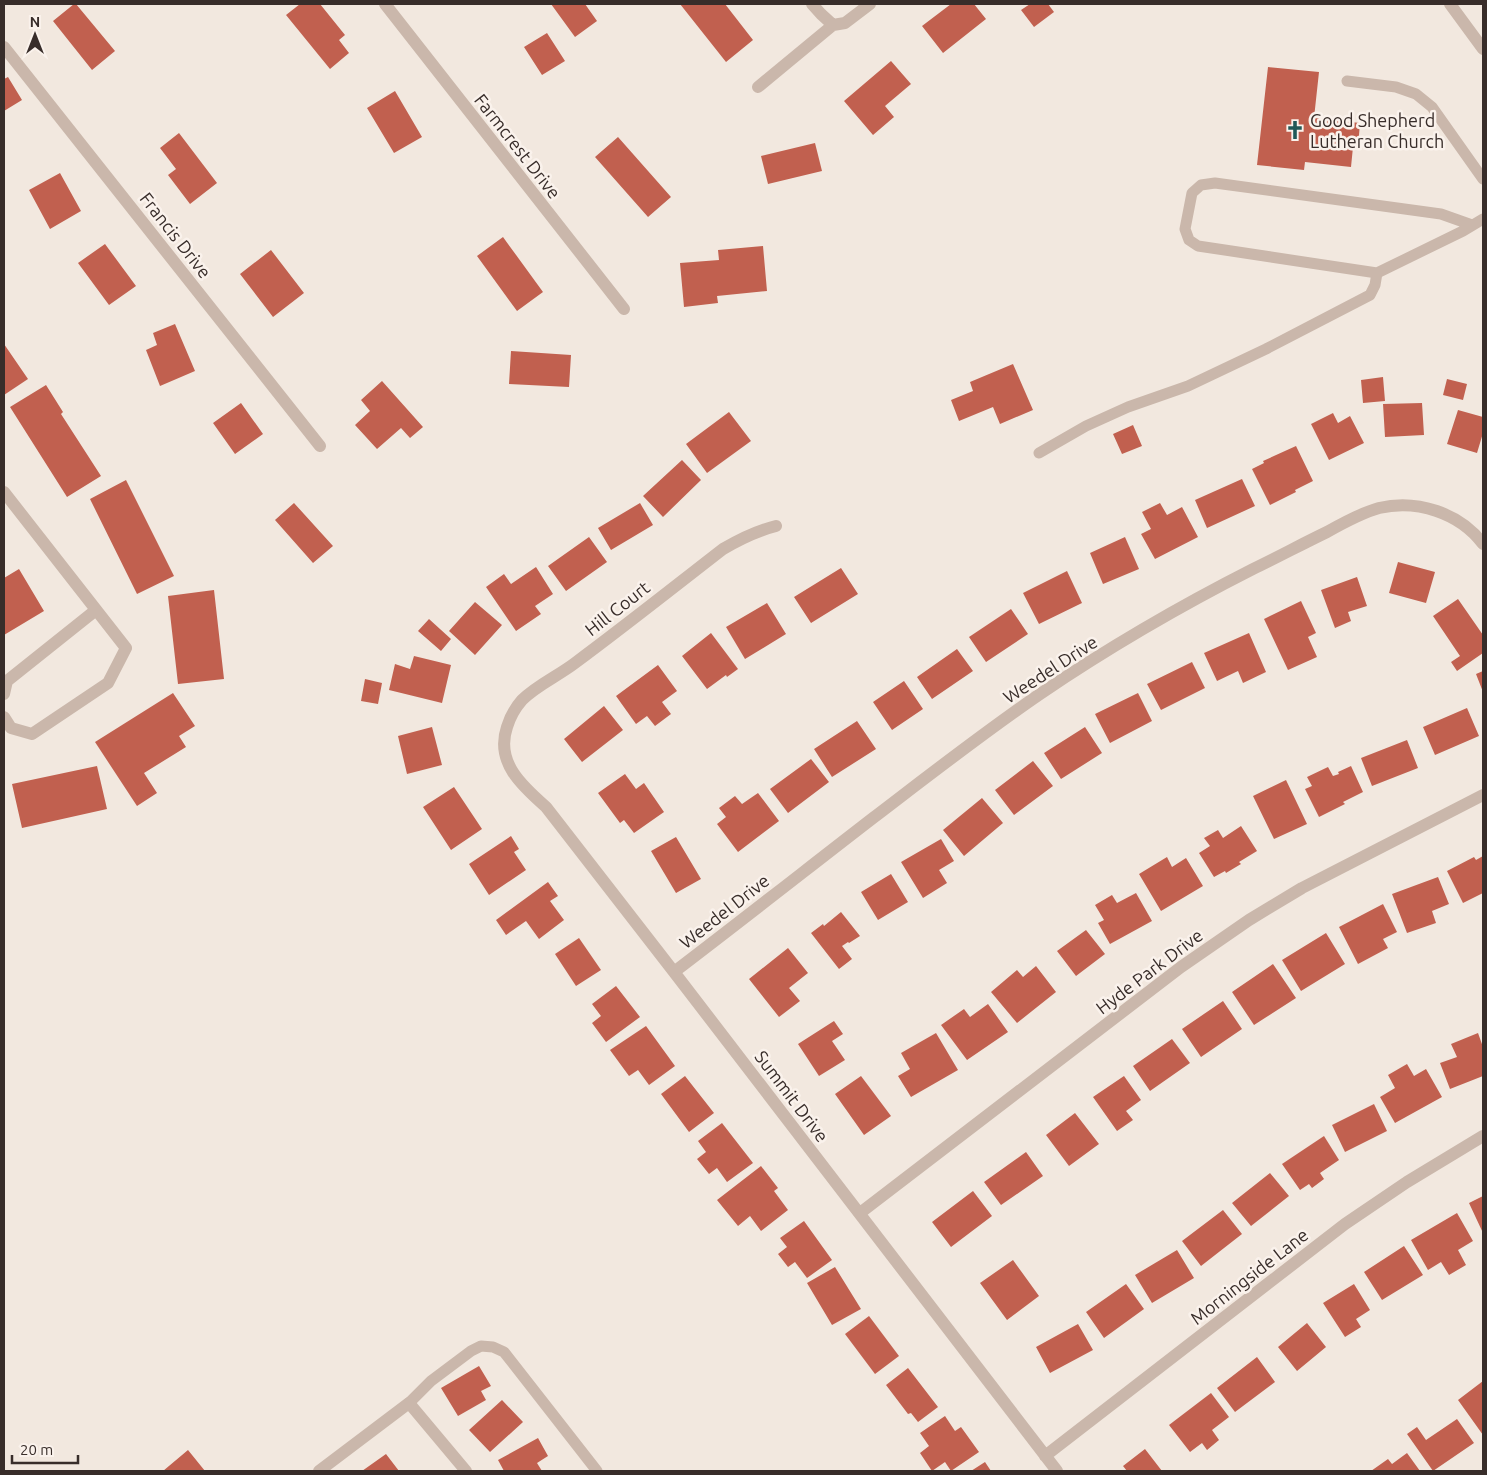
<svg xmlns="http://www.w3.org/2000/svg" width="1487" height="1475" viewBox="0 0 1487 1475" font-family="Ubuntu,sans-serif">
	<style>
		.building { fill: #c1604f }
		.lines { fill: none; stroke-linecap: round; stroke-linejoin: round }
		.service { stroke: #cab7ab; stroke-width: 11 }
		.minor { stroke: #cab7ab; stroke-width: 12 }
		.tertiary { stroke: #cab7ab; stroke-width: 12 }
		.labels { text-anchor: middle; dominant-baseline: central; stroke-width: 5; stroke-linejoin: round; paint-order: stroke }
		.poi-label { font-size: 18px; fill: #382d2a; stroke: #faf2ec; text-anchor: start }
		.street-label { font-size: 18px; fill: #382d2a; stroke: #faf2ec }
	</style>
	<rect width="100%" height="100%" fill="#f2e8df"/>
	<!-- building -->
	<path class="building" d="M74,4H76L115,51L92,70L53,21Z
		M300,4H320L345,35L339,40L349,53L330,69L286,15Z
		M551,4H585L597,21L575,37Z
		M680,4H725L753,40L726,62Z
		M951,4H974L986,19L943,53L922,26Z
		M1030,4H1039L1040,5L1042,4H1048L1054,12L1034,27L1021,10Z
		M547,33L565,61L542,75L524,47Z
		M891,61L911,84L885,106L894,117L873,135L844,101Z
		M1268,67L1319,72L1314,118L1360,123L1358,147H1353L1351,167L1305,162L1304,170L1257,165Z
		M8,77L22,100L4,111V79Z
		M395,91L422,137L394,153L367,108Z
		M179,133L217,183L190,204L168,175L176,169L160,148Z
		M618,137L671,197L648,217L595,157Z
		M815,143L822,171L768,184L761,156Z
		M60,173L81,211L50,229L29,190Z
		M503,237L543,292L517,311L477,256Z
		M105,244L136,286L109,305L78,263Z
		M763,246L767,291L717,296L718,303L684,307L680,263L719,260L718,250Z
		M271,250L304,293L273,317L240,274Z
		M175,324L195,371L160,386L146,350L157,345L153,333Z
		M4,344L28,379L4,395Z
		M511,351L571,355L569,387L509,384Z
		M1013,364L1033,410L1000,424L993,407L959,421L951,400L973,391L970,382Z
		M1383,377L1385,401L1363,403L1361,380Z
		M1447,379L1467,384L1463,400L1443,395Z
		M382,381L423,427L410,438L401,428L377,449L355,425L370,411L361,400Z
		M46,385L63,412L61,414L101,476L67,497L10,407Z
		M241,403L263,434L235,454L213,423Z
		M1422,403L1424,435L1385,437L1383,404Z
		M1458,410L1483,417V433L1477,453L1447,444Z
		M729,412L751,441L707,473L686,444Z
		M1333,413L1338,423L1350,416L1364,443L1329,460L1311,424Z
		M1133,425L1142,446L1122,454L1113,434Z
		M1296,446L1313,481L1295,490L1296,492L1270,505L1252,469L1264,463L1263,461Z
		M682,460L701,480L663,517L643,496Z
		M1242,479L1255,506L1207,528L1195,500Z
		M126,480L174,576L137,594L90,499Z
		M294,503L333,546L313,563L275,520Z
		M640,503L653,525L611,550L598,528Z
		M1160,503L1167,515L1182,507L1198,537L1155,559L1141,534L1151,529L1142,512Z
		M589,537L607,562L566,591L548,566Z
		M1125,537L1139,569L1103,584L1090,553Z
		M1398,562L1435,572L1426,603L1389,593Z
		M536,567L553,594L535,606L541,614L516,631L486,587L504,574L511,584Z
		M841,568L858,594L811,623L794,597Z
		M19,569L44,611L4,635V578Z
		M1067,571L1082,603L1039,624L1023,593Z
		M1357,577L1367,606L1348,612L1351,621L1335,628L1321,590Z
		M214,590L224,679L178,684L168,596Z
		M1458,599L1483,635V653L1457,671L1451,662L1460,656L1433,616Z
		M1301,601L1316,633L1308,637L1317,657L1288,670L1264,619Z
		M475,602L502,625L475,655L449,631Z
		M767,603L786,634L745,659L726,627Z
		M1011,609L1028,634L986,662L969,637Z
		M429,619L451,639L441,651L418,631Z
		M711,633L738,669L727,677L726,675L707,689L682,656Z
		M1249,633L1266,672L1243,683L1238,671L1217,681L1204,653Z
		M957,649L973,671L932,699L917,677Z
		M414,656L451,665L442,703L389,690L395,664L410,669Z
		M1192,662L1205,688L1161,710L1147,684Z
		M658,665L677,691L662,702L671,714L655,726L647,716L636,724L616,696Z
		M1483,671V692L1476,674Z
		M365,679L382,683L378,704L361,701Z
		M904,681L923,709L892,730L873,702Z
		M173,693L195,726L179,736L186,747L144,773L157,793L137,806L95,742Z
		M1138,693L1152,721L1110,743L1095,714Z
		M604,706L623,730L582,762L564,739Z
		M1467,708L1479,736L1435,755L1423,727Z
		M857,721L876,749L832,777L814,749Z
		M432,727L442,765L407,774L398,736Z
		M1085,727L1102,753L1061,779L1044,753Z
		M1407,740L1418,768L1372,786L1361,758Z
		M811,759L829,782L788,813L770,789Z
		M1033,761L1053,786L1014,815L995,790Z
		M97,766L107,809L22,828L12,784Z
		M1351,766L1363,792L1343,802L1345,804L1319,817L1305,789L1312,786L1307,777L1328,767L1333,776L1339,774L1338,772Z
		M625,774L636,789L644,783L664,812L634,833L624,820L620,823L598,793Z
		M1286,780L1307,824L1274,839L1253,796Z
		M454,787L482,829L451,850L423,807Z
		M758,793L779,821L738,852L717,824L726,817L719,808L735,796L742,804Z
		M982,798L1003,823L964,856L943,830Z
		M1241,826L1257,851L1239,862L1241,864L1226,873L1225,871L1214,877L1199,853L1210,846L1204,838L1218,830L1223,838Z
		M511,836L519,849L514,852L526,870L489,895L469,864Z
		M676,837L701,879L676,893L651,851Z
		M941,839L954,861L939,870L947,883L923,898L901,862Z
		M1483,856V893L1463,903L1447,871L1474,857L1476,860Z
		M1167,857L1172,867L1186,858L1203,886L1161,911L1139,874Z
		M891,874L908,902L878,920L861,892Z
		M1438,877L1449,904L1432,911L1436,923L1407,933L1392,894Z
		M548,882L558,896L550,901L564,920L539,939L526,921L506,935L496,920Z
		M1136,893L1152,921L1110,944L1098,923L1104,920L1095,905L1112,895L1117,903Z
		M1383,904L1397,932L1383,939L1388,948L1358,964L1339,927Z
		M841,912L860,936L849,943L848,942L842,946L852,959L839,969L811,933L823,924L824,926Z
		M1086,930L1105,954L1076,976L1057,951Z
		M1326,933L1345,964L1301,991L1282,960Z
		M579,938L601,970L576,986L555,954Z
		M788,948L808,973L789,988L800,1001L779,1017L749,979Z
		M1273,964L1296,998L1254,1025L1232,992Z
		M1036,966L1056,992L1017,1023L991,992L1017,970L1023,977Z
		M616,986L640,1017L606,1042L592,1023L601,1016L592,1004Z
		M1223,1001L1242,1029L1201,1057L1182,1029Z
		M988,1004L1008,1032L967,1060L941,1025L964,1009L970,1017Z
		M834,1021L843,1034L832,1041L845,1060L819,1076L798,1044Z
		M646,1026L675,1066L649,1085L638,1070L629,1076L610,1050Z
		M936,1033L958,1070L911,1097L898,1076L910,1069L901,1053Z
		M1478,1033L1483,1047V1076L1450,1089L1440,1063L1457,1057L1451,1044Z
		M1172,1039L1190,1063L1150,1091L1133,1066Z
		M1407,1064L1414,1076L1426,1069L1442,1097L1395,1123L1380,1097L1395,1088L1388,1075Z
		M685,1076L714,1113L689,1132L661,1094Z
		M861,1076L891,1116L864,1135L835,1094Z
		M1124,1076L1141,1100L1126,1111L1133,1120L1117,1131L1093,1097Z
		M1374,1104L1387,1131L1345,1152L1332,1125Z
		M1075,1113L1099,1144L1069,1166L1046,1135Z
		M722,1123L753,1163L727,1182L717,1168L709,1174L697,1159L706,1152L698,1141Z
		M1324,1136L1339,1160L1320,1173L1324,1179L1312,1188L1309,1184L1300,1190L1282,1164Z
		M1026,1152L1043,1176L1001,1205L984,1182Z
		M761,1166L778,1188L774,1191L788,1210L761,1231L750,1216L738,1226L717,1200Z
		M1270,1173L1289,1196L1251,1226L1232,1203Z
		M973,1191L992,1216L951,1247L932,1222Z
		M1483,1196V1233L1469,1203Z
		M1223,1210L1242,1234L1201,1266L1182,1241Z
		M1457,1213L1473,1241L1458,1250L1466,1265L1449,1275L1441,1262L1428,1270L1411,1240Z
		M804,1221L832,1260L807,1278L795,1262L788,1267L778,1254L787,1247L780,1238Z
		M1404,1246L1423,1275L1382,1300L1364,1272Z
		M1177,1250L1194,1278L1152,1303L1135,1275Z
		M1013,1260L1039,1296L1007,1320L980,1283Z
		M835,1267L861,1309L832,1325L807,1283Z
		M1126,1284L1144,1309L1104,1338L1086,1312Z
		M1354,1284L1370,1310L1356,1319L1361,1327L1345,1337L1323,1303Z
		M869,1316L899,1356L875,1374L845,1334Z
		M1307,1323L1326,1347L1297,1371L1278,1347Z
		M1078,1324L1093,1350L1050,1373L1036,1347Z
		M1257,1357L1275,1382L1235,1412L1217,1388Z
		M479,1366L491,1386L481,1391L486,1400L458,1416L441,1388Z
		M908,1368L938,1407L918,1422L911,1413L908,1414L886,1385Z
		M1483,1381V1435L1458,1400Z
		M1211,1393L1229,1417L1212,1430L1219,1440L1207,1450L1202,1443L1190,1452L1169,1425Z
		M502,1400L523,1422L490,1452L469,1430Z
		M945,1416L955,1431L961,1427L979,1452L951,1471L945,1462L932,1471L920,1453L929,1446L920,1433Z
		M1457,1419L1474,1443L1433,1471L1407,1434L1417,1427L1426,1440Z
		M538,1438L548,1456L537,1463L542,1471H504L498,1460Z
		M1145,1449L1162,1471H1127L1123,1466Z
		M188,1450L205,1471H163Z
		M1407,1453L1420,1471H1371L1388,1459L1392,1464Z
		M386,1454L399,1471H362Z
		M985,1462L991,1471H971Z"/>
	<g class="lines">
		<!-- service -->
		<path class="service" d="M1347,81L1396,87L1416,94L1432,107L1483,179
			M1377,273L1198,246L1189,240L1185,229L1192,193L1201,185L1215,183L1441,214L1472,225
			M1039,453L1086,426L1128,407L1188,386L1266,349L1370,295L1375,285L1377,273L1463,231L1483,219
			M409,1403L431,1381L471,1351L481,1346L493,1347L504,1352L597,1471"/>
		<!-- minor -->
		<path class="minor" d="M385,4L624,309
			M812,4L821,14L833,25L845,23L870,4
			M4,47L320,446
			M758,87L833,25
			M4,492L126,648L108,683L32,734L11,728L4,717
			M776,526C756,531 740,539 723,549C674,587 625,626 575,663C558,676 537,685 522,700C515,708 510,717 507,727C495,762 522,786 546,807L674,972L1057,1471
			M4,694L7,681L96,610
			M674,972C741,921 807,869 873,818C928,776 983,733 1040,694C1108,648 1180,606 1253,569C1278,557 1302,544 1327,532C1343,523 1361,513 1379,508C1417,499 1460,513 1483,544
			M860,1213L1181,967L1249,920L1302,888L1483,795
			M1045,1456L1345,1224L1407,1182L1483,1136
			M319,1471L409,1403L466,1471"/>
		<!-- tertiary -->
		<path class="tertiary" d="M1450,4L1483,49"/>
	</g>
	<!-- icons -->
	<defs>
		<g id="church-bare" transform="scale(1.5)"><path d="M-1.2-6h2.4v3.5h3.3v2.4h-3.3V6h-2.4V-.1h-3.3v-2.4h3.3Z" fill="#215857" stroke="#faf2ec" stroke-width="2.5" paint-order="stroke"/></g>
	</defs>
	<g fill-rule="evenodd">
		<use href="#church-bare" x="1295" y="130"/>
	</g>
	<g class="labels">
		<!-- poi labels -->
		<g class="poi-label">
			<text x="1310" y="120">Good Shepherd<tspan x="1310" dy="21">Lutheran Church</tspan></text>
		</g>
		<!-- street labels -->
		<g class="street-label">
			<text transform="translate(518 146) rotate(52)">Farmcrest Drive</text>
			<text transform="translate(176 235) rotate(52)">Francis Drive</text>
			<text transform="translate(617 608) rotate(-38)">Hill Court</text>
			<text transform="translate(1050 669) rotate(-33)">Weedel Drive</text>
			<text transform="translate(724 911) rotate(-38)">Weedel Drive</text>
			<text transform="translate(1149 971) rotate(-37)">Hyde Park Drive</text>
			<text transform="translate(792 1096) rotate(53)">Summit Drive</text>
			<text transform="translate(1249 1276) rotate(-38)">Morningside Lane</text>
		</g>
	</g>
	<!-- border -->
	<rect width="1487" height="1475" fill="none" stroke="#382d2a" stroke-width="10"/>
	<!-- north arrow -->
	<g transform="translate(35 35)" stroke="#faf2ec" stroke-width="4" paint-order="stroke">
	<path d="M0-4L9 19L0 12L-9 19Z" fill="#382d2a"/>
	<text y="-8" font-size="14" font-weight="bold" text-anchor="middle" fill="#382d2a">N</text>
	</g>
	<!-- scale -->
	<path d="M12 1455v8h66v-8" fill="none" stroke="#382d2a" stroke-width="2.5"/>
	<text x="20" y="1455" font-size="15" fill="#382d2a" stroke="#faf2ec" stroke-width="4" paint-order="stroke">20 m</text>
</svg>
